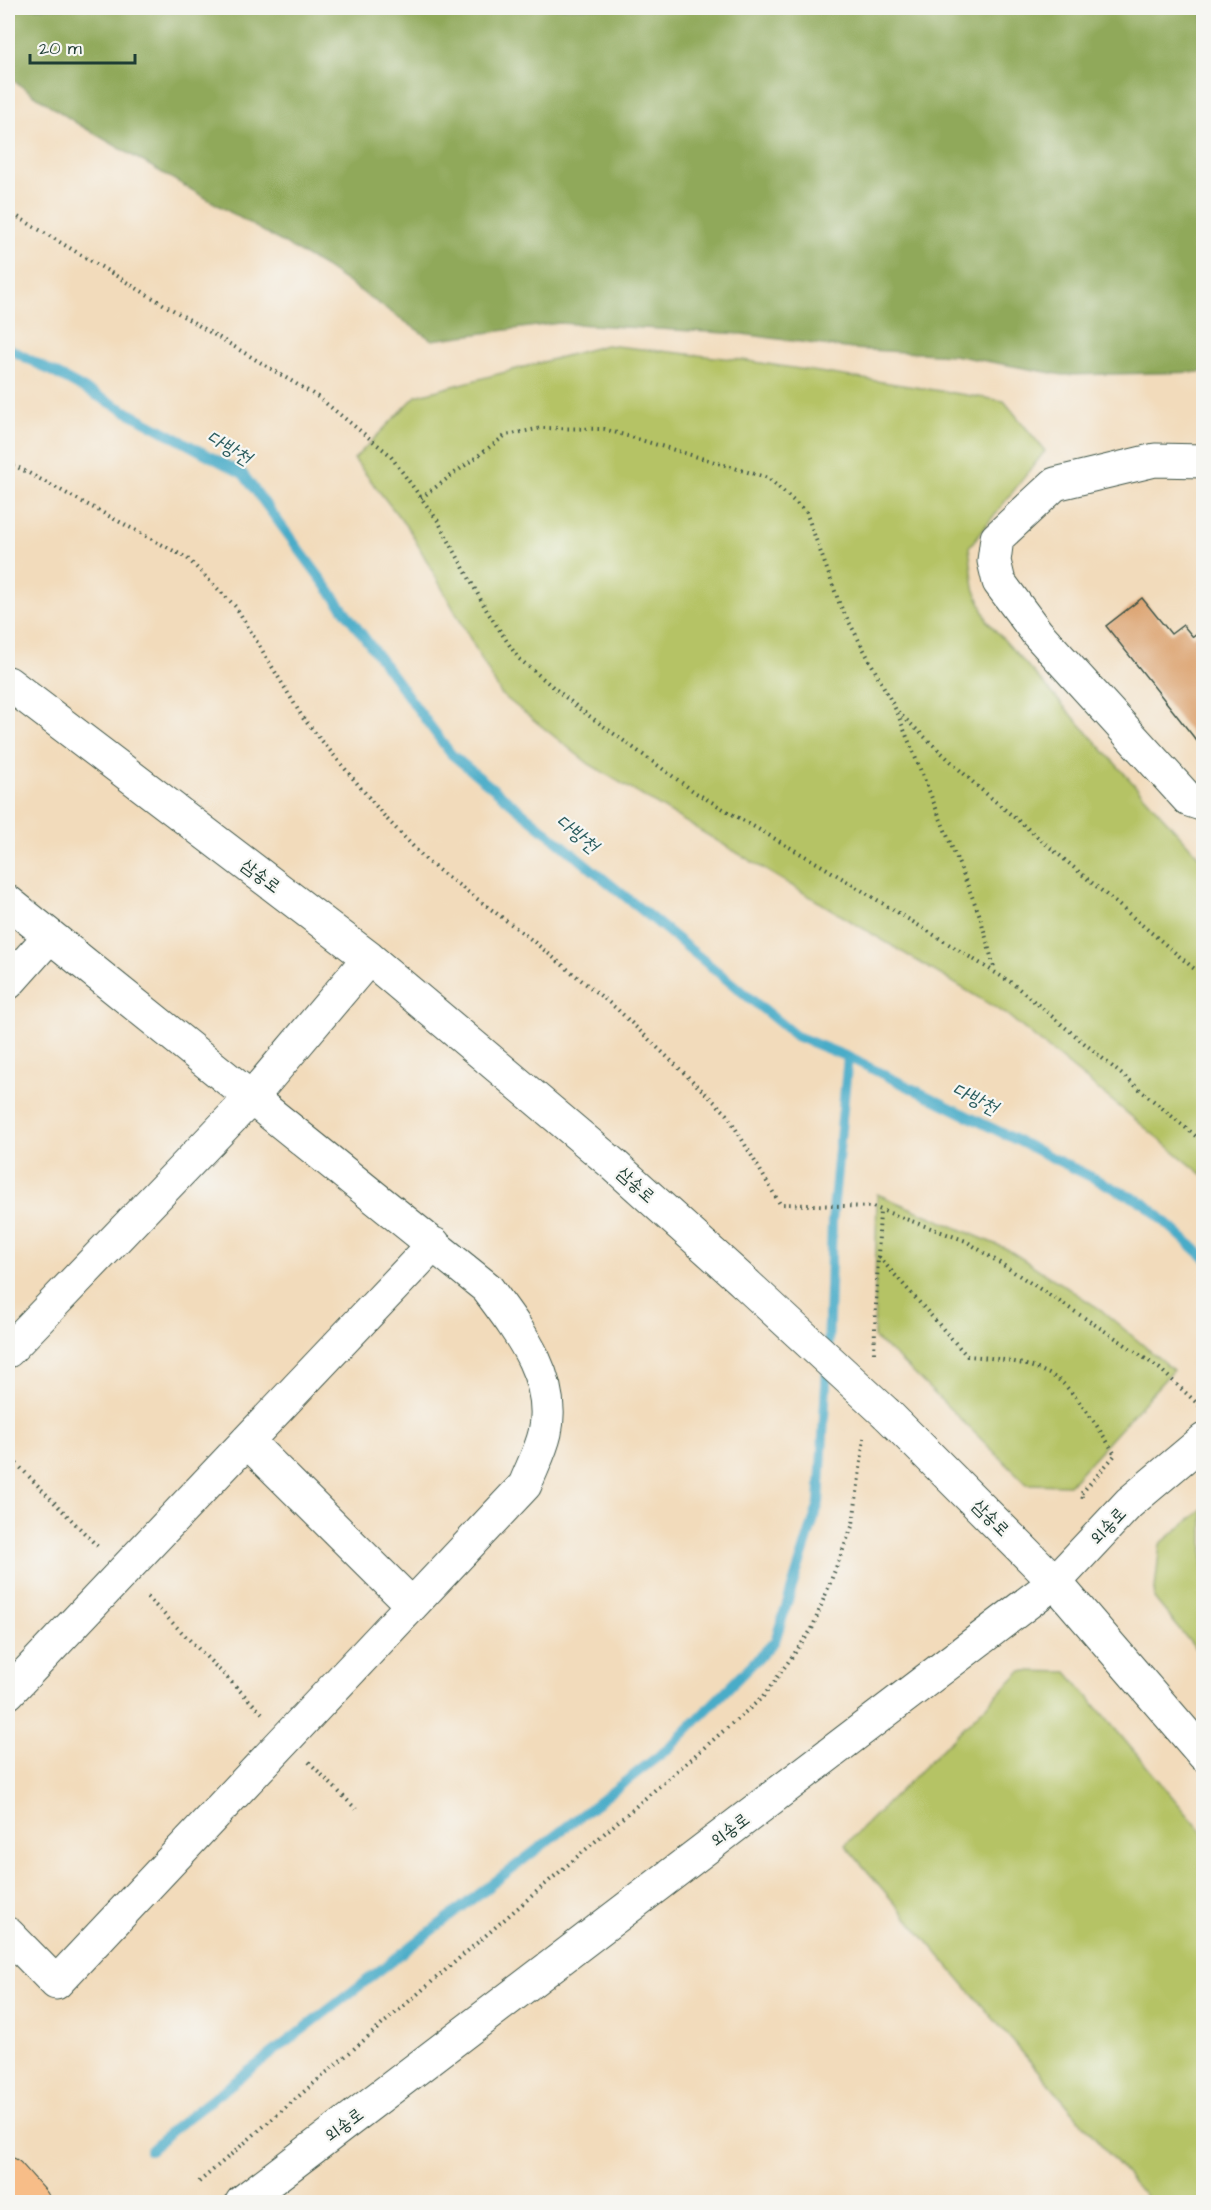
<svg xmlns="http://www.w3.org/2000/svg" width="1211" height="2210" viewBox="0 0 1211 2210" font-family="'Architects Daughter','Poor Story',sans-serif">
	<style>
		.green { fill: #b5c365; stroke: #6a804c; stroke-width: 1.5 }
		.forest { fill: #90a95a; stroke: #587347; stroke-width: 1.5 }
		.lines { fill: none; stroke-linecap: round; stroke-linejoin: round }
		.stream { stroke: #49acc8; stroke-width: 10 }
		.building { fill: #dca26e }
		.minor-casing { stroke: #3f5548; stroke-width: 35 }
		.major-casing { stroke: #3f5548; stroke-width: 35 }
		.path { stroke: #3f5548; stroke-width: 4; stroke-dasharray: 1.5 4.5; stroke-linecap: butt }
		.minor { stroke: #fff; stroke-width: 33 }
		.major { stroke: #f7bd88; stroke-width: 33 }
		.minor-bridge-casing { stroke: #3f5548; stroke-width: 35; stroke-linecap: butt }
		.minor-bridge { stroke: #fff; stroke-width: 33 }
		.labels { text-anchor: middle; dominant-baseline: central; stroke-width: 4.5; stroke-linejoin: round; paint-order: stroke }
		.street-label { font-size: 18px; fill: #1f3d34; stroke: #f6f6f2 }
		.water-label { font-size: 20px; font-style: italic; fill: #2c5e60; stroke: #f6f6f2 }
	</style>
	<rect width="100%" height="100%" fill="#f6f6f2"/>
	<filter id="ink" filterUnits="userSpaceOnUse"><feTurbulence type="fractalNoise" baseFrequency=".0167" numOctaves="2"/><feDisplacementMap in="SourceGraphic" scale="12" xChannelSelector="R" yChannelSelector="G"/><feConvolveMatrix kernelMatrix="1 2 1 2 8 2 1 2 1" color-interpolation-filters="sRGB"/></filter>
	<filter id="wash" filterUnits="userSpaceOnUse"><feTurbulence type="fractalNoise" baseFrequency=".008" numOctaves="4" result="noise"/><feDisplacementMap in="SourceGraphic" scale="24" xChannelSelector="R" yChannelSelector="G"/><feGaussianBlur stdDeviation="1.35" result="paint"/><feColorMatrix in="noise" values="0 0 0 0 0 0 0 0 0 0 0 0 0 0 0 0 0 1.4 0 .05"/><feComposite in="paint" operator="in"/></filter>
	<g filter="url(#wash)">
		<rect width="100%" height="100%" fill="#f2dbbb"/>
		<!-- green -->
		<path class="green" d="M606,345L742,360L1004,401L1045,451L969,547L974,588L988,622L1203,861V1175L1006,1014L589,764L501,694L410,531L354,459L416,396Z
			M877,1194L1007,1249L1100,1309L1173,1370L1069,1485L1027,1484L896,1356L874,1338Z
			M1203,1509V1658L1154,1598L1160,1544Z
			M1021,1671L1067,1672L1203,1833V2202H1150L845,1845Z"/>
		<!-- forest -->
		<path class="forest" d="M8,8H1203V372L1063,375L953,355L853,349L742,334L559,323L432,340L325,267L78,124L8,77Z"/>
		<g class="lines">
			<!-- stream -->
			<path class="stream" d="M8,348L243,474L451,754L796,1036L848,1057L1144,1203L1204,1257
				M828,1351L832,1222L848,1057
				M150,2151L172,2130L669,1748L775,1641L819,1503L827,1367"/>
		</g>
		<g id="blocks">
			<!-- building -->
			<path class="building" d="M1142,598L1171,634L1183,625L1193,637L1204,629V750L1106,626Z"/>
		</g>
	</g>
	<g filter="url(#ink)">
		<use href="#blocks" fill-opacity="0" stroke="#3f5548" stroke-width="1.5"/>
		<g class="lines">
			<!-- minor casing -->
			<g class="minor-casing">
				<path id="minor" d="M1204,461L1155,460L1055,484L997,538L994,561L999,582L1037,633L1189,800L1204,805
					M8,683L369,958L613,1164L745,1283
					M8,902L487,1288C518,1330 557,1378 545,1433C541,1451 531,1469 525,1485L56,1983L8,1934
					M8,983L50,936
					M8,1351L251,1098L369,958
					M887,1414L1055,1582L1204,1755
					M247,1441L412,1605
					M8,1693L434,1244
					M242,2202L1055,1582L1129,1503L1204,1440"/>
			</g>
			<!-- major casing -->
			<g class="major-casing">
				<path id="major" d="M8,2174L33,2202"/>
			</g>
			<!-- path -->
			<path class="path" d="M8,211L318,397L389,454L438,521L487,611L518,658L581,710L696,793L827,869L1012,983L1204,1143
				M8,462L187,558L236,607L303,718L385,817L429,863L523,933L617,1009L727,1114L780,1204L873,1207L966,1241L1117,1339L1160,1369L1200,1406
				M421,498L506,435L542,428L604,429L768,478L806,512L840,605L896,710L980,916L995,971
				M898,712L977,786L1204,977
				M879,1257L967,1356C998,1358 1030,1362 1056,1378C1072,1387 1106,1438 1115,1455L1080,1495L1085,1500
				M874,1353L880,1210
				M8,1455L100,1549
				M147,1597L262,1713
				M309,1762L356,1809
				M199,2182L763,1697L812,1629L853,1524L864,1438"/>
			<!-- minor -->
			<use href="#minor" class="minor"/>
			<!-- major -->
			<use href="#major" class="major"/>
			<!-- minor-bridge casing -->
			<g class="minor-bridge-casing">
				<path id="minor-bridge" d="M745,1283L887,1414"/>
			</g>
			<!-- minor-bridge -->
			<use href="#minor-bridge" class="minor-bridge"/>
		</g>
	</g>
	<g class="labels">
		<!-- street labels -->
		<g class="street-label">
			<text transform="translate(261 876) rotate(37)">삼송로</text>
			<text transform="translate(636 1185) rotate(42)">삼송로</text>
			<text transform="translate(991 1518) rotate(45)">삼송로</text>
			<text transform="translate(1108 1526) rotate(-47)">외송로</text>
			<text transform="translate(730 1830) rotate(-37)">외송로</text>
			<text transform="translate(344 2125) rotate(-37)">외송로</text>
		</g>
		<!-- water labels -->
		<g class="water-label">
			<text transform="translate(229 448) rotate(31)">다방천</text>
			<text transform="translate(577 834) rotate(39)">다방천</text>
			<text transform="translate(975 1099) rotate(26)">다방천</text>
		</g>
	</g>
	<!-- margin -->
	<rect width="1211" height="2210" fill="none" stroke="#f6f6f2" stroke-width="30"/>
	<!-- scale -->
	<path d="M30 54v9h105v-9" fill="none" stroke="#1f3d34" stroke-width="3"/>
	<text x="39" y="54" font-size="18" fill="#1f3d34" stroke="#f6f6f2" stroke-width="4.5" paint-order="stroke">20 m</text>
</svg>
